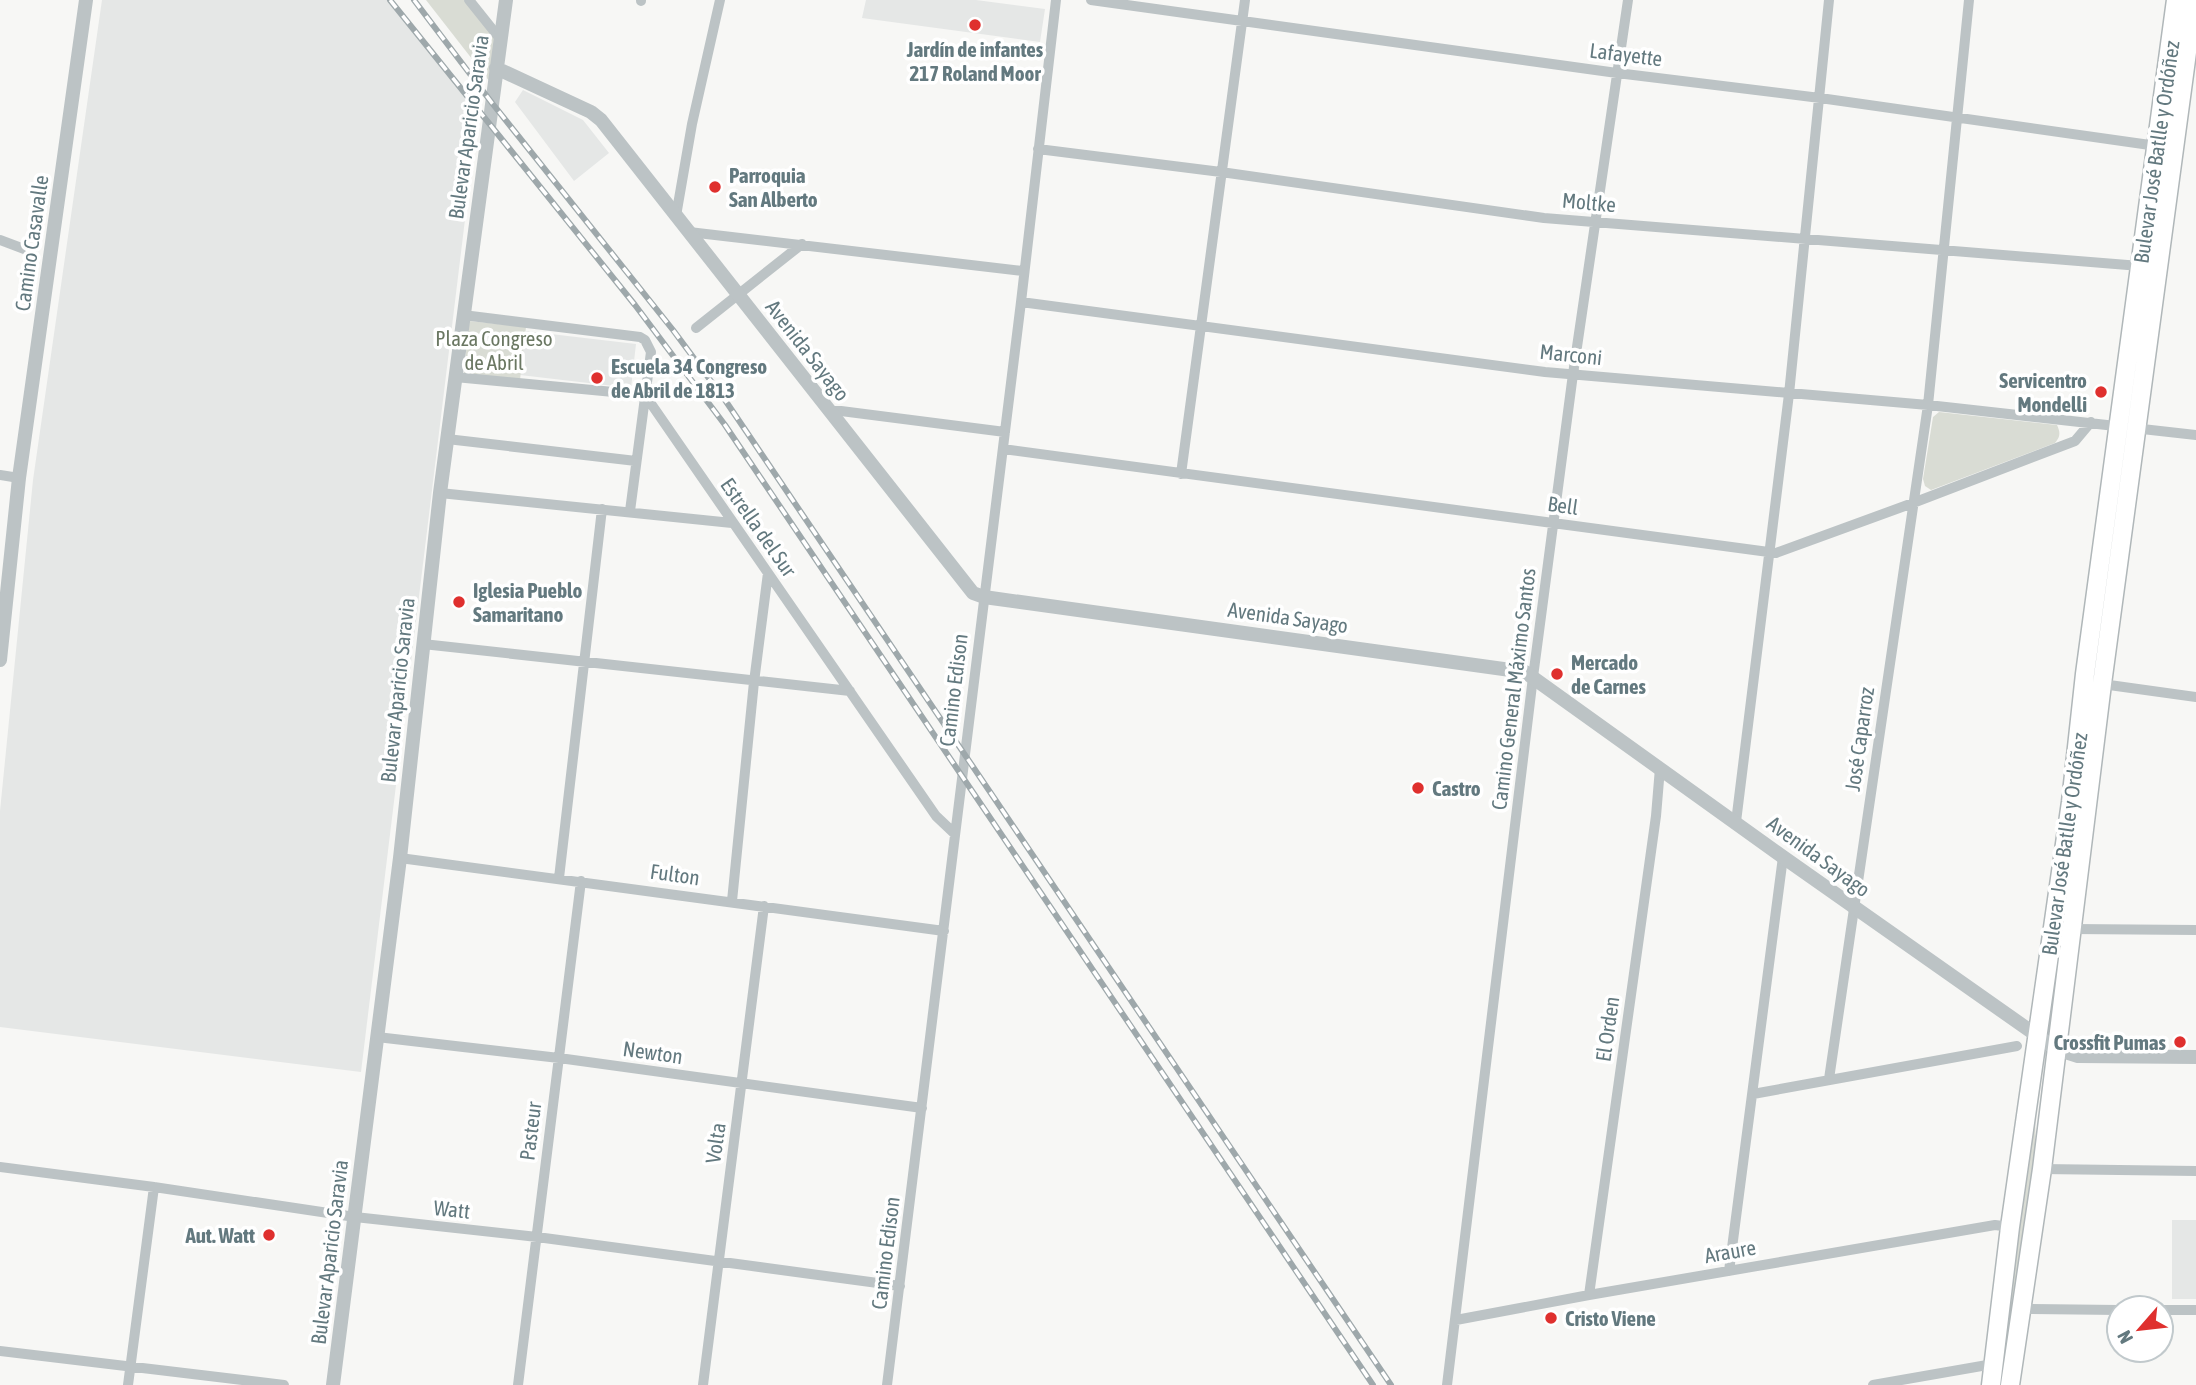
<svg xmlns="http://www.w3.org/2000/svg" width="2196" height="1385" viewBox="0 0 2196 1385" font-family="'Asap Condensed',sans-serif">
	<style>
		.built { fill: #e5e7e6 }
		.green { fill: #d9dcd4 }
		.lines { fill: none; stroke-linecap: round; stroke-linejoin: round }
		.primary-casing { stroke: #b0b7b9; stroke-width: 21 }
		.minor { stroke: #bcc3c5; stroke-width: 10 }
		.tertiary { stroke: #bcc3c5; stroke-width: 14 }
		.primary { stroke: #fff; stroke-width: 18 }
		.rail-casing { stroke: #9ea8ab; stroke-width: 6 }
		.rail { stroke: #fff; stroke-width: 3.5; stroke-dasharray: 10; stroke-linecap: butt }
		.poi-dot { fill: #df302e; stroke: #fff; stroke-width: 2.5 }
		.labels { text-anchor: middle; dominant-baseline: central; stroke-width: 7; stroke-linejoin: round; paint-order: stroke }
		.poi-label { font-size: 21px; font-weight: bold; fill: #63797f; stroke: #fff; text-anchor: start }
		.street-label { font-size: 21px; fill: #63797f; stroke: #fff }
		.park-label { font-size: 21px; fill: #6a7762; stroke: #fff }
	</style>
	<rect width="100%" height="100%" fill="#f7f7f5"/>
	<!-- built -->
	<path class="built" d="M102,0H389L478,113L361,1072L0,1027V811L33,480Z
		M866,0H976L1045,9L1040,42L862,18Z
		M523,90L583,120L609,153L574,181L515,102Z
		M525,331L636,344L631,388L520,375Z
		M2172,1220H2196V1299H2172Z"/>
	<!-- green -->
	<path class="green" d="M426,0H464L495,38L490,82Z
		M469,321L526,327L520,380L464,373Z
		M1939,412L2057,425C2060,432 2061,436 2055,443L1931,490L1925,486L1923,479L1933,417Z
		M2040,1069H2041L2035,1116L2036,1154L2005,1385H2001V1365Z"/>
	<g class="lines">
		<!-- primary casing -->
		<g class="primary-casing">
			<path id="primary" d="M1991,1385L2010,1227L2071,802L2085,674L2176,0
				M2010,1385L2042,1169L2102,684L2194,0"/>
		</g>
		<!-- minor -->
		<path class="minor" d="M469,0L501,40
			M1091,0L1617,73L1820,98L2157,146
			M641,1V0
			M1038,149L1221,172L1544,218L2140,266
			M676,216L692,124L720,0
			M689,232L1023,271
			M0,240L32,252
			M1021,302L1545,372L1928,405L2196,435
			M463,315L640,337L645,340L651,352L630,511
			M696,328L802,244
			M455,377L645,395L936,816L955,834
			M828,411H841L1005,432
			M447,439L636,461
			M1003,449L1776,553L1913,503L2075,441L2091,422
			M1181,474L1245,0
			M0,475L19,478
			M440,493L732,523
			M423,644L850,691
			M2102,684L2196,697
			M1736,822L1789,394L1829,0
			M400,858L944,931
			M559,878L602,509
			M732,901L754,682L768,573
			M2072,929L2196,930
			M377,1037L559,1058L922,1108
			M1829,1079L1928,405L1969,0
			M1753,1094L2017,1046
			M0,1167L154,1187L355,1217L537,1237L900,1286
			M2042,1169L2196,1171
			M1729,1271L1783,857
			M1589,1295L1656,816L1660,768
			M2022,1309L2119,1310
			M2161,1310H2196
			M1456,1320L1589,1295L1995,1225L2010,1227
			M0,1351L284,1385
			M128,1385L154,1187
			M518,1385L581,881
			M703,1385L764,906
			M887,1385L1021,302L1056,0
			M1447,1385L1533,677L1573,374L1628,0
			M1873,1385L1993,1364"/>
		<!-- tertiary -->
		<path class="tertiary" d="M496,68L591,112L601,120L973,593L984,597L1525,672L1783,857L2056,1049L2078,1056L2196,1057
			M0,660L19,478L86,0
			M333,1385L400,858L440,493L506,0"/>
		<!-- primary -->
		<use href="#primary" class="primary"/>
		<!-- rail casing -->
		<g class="rail-casing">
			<path id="rail" d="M390,0L635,305L725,425L1373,1385
				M414,0L492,103L673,330L725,400L1391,1385"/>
		</g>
		<!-- rail -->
		<use href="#rail" class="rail"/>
	</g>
	<!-- markers -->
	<g class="poi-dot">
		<circle cx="975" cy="25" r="7"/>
		<circle cx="715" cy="187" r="7"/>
		<circle cx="597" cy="378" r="7"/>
		<circle cx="2101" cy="392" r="7"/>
		<circle cx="459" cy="602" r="7"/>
		<circle cx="1557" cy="674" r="7"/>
		<circle cx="1418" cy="788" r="7"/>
		<circle cx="2180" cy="1042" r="7"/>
		<circle cx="269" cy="1235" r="7"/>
		<circle cx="1551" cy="1318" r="7"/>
	</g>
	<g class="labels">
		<!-- poi labels -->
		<g class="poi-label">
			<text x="975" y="49" text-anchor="middle">Jardín de infantes<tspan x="975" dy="24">217 Roland Moor</tspan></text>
			<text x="729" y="175">Parroquia<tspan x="729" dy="24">San Alberto</tspan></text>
			<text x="611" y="366">Escuela 34 Congreso<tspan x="611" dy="24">de Abril de 1813</tspan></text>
			<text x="2087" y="380" text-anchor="end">Servicentro<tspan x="2087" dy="24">Mondelli</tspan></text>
			<text x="473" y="590">Iglesia Pueblo<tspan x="473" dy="24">Samaritano</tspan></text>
			<text x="1571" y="662">Mercado<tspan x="1571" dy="24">de Carnes</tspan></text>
			<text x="1432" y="788">Castro</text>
			<text x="2166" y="1042" text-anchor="end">Crossfit Pumas</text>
			<text x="255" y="1235" text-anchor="end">Aut. Watt</text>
			<text x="1565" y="1318">Cristo Viene</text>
		</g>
		<!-- street labels -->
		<g class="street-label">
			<text transform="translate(1626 54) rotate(7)">Lafayette</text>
			<text transform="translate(468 127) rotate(-82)">Bulevar Aparicio Saravia</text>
			<text transform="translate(2156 152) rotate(-82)">Bulevar José Batlle y Ordóñez</text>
			<text transform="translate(1589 202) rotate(5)">Moltke</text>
			<text transform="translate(31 243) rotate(-82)">Camino Casavalle</text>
			<text transform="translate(808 350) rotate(52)">Avenida Sayago</text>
			<text transform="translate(1571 354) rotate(6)">Marconi</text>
			<text transform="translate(1563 505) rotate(8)">Bell</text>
			<text transform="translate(759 527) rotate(55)">Estrella del Sur</text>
			<text transform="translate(1288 617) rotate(8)">Avenida Sayago</text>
			<text transform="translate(1513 689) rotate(-83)">Camino General Máximo Santos</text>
			<text transform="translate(397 690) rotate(-84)">Bulevar Aparicio Saravia</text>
			<text transform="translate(953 690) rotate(-83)">Camino Edison</text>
			<text transform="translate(1859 739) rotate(-82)">José Caparroz</text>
			<text transform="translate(2064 844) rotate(-82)">Bulevar José Batlle y Ordóñez</text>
			<text transform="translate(1819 856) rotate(36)">Avenida Sayago</text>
			<text transform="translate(675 874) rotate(8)">Fulton</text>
			<text transform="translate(1607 1029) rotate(-82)">El Orden</text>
			<text transform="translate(653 1052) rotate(8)">Newton</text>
			<text transform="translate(530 1131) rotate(-83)">Pasteur</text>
			<text transform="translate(715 1143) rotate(-82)">Volta</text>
			<text transform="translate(452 1209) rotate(6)">Watt</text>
			<text transform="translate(1730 1251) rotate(-10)">Araure</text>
			<text transform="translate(329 1252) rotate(-83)">Bulevar Aparicio Saravia</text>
			<text transform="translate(885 1253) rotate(-83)">Camino Edison</text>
		</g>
		<!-- park labels -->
		<g class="park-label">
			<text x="494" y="338">Plaza Congreso<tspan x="494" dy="24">de Abril</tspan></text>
		</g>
	</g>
	<!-- north arrow -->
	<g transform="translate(2140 1329) rotate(242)"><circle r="33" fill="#ffffff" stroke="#c1c9cc" stroke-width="2"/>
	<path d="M0-5L12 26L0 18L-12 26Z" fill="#df302e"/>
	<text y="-10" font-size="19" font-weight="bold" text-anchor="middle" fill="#63797f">N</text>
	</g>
</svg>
